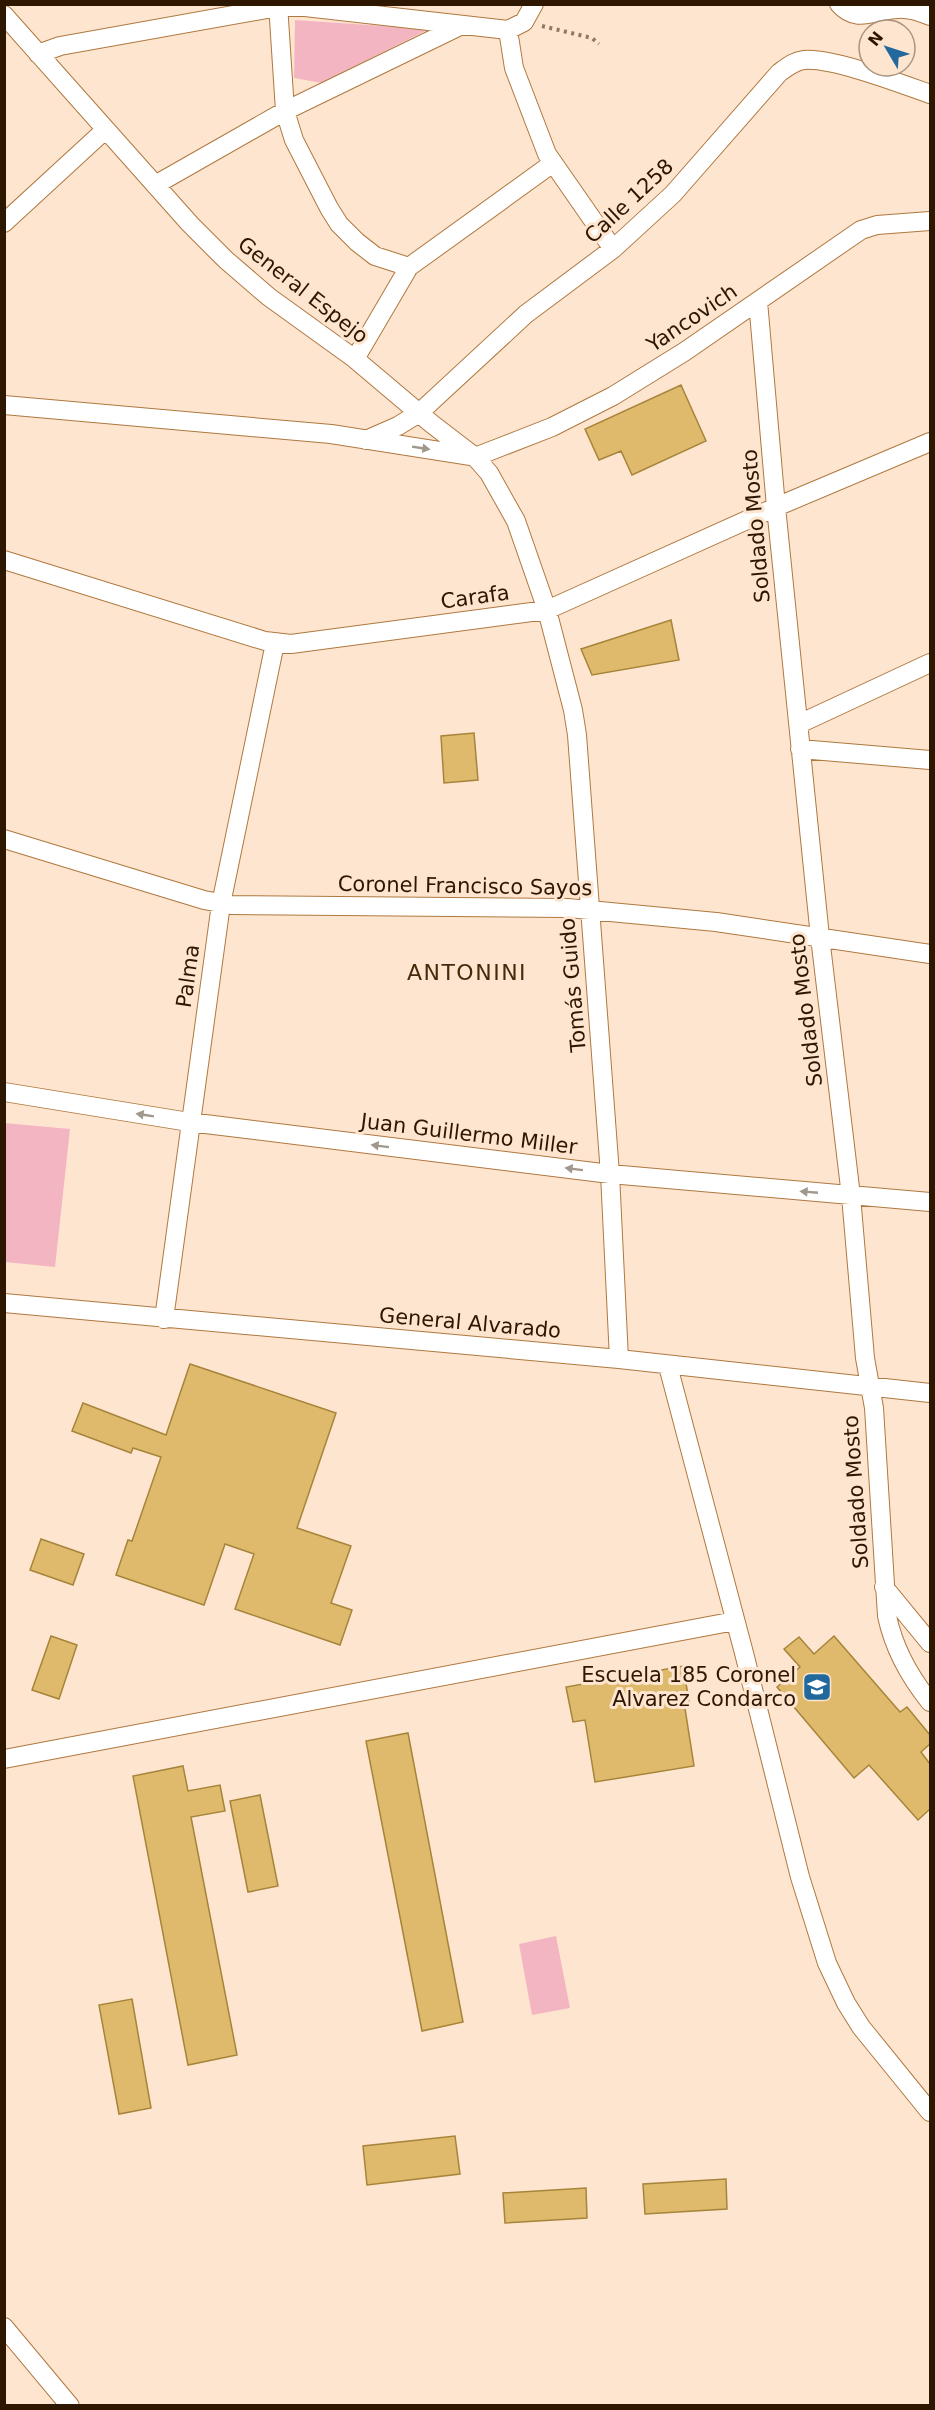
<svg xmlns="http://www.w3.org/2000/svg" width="935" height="2410" viewBox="0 0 935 2410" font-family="'DejaVu Sans',sans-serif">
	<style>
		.green { fill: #f4b5c2 }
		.building { fill: #dfba6d; stroke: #a68439; stroke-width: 1.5 }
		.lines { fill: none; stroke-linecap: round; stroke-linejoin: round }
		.minor-casing { stroke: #af783f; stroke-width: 20 }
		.path { stroke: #917a64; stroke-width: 4; stroke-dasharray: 3 4.5; stroke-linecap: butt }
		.minor { stroke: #fff; stroke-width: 18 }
		.oneway { fill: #a0978d }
		.labels { text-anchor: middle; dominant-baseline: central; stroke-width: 6; stroke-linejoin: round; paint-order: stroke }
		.street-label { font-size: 21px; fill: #2d1701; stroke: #fee5cf }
		.poi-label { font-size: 21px; fill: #2d1701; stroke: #fee5cf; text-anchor: end }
		.neighbourhood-label { font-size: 22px; letter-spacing: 1.5px; fill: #462a0a; stroke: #fee5cf }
	</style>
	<rect width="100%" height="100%" fill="#fee5cf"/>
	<!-- green -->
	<path class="green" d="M295,20L429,29L322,83L294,78Z
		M4,1123L70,1129L55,1267L5,1262Z
		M556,1936L570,2008L532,2015L519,1944Z"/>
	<!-- building -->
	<path class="building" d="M681,385L706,441L632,475L621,451L599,460L585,429Z
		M671,620L679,660L592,675L581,649Z
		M474,733L478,780L444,783L441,736Z
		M190,1364L336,1413L297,1528L351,1546L331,1603L352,1610L340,1645L235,1609L254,1554L225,1544L204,1605L116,1575L128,1540L132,1541L161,1457L133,1448L131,1453L72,1431L83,1403L166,1435Z
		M41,1539L84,1554L73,1585L30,1570Z
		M51,1636L77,1645L59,1699L32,1690Z
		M834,1636L900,1712L907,1707L930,1735V1744L921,1752L930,1764V1809L918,1820L869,1765L854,1778L777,1687L800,1667L784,1649L799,1637L814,1654Z
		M683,1666L689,1701L684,1702L694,1766L595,1782L585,1720L573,1722L566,1687Z
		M408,1733L463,2022L422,2031L366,1741Z
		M183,1766L188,1791L220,1785L225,1811L191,1817L237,2055L188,2065L133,1776Z
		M260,1795L278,1886L248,1892L230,1801Z
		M132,1999L151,2108L119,2114L99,2005Z
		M455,2136L460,2174L367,2185L363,2146Z
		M726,2179L727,2209L645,2214L643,2184Z
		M586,2188L587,2218L505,2223L503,2193Z"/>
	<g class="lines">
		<!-- minor casing -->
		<g class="minor-casing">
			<path id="minor" d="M278,4L285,111L294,140L329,208L339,224L357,242L375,256L409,267
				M839,4C857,25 876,9 898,9C909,8 920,12 930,16
				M4,15L190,224L226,260L269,297L355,359L432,424L475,457L489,473L516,521L547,610L573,710L577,735L610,1174L619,1359
				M508,30L514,68L547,154L613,249
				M38,54L60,46L278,7H305L508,30L524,22L534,4
				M155,185L285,111L462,25
				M4,223L105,130
				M758,301L776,507L820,937L851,1196L865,1358L874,1408L887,1616C894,1649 909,1676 930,1702
				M355,359L409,267L553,163
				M4,405L331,434L471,456
				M366,440L398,426L419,413L526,314L613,249L673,194L779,73C787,67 794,61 804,60C831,57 902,84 930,94
				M475,457L552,427L613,396L684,352L861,230L877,225L930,221
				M4,560L265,641L291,644L547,610L776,507L930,442
				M799,724L930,663
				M800,749L930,760
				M4,839L204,900L231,905L568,908L716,922L930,954
				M4,1092L189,1122L610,1174L930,1202
				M4,1303L619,1359L930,1393
				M164,1319L221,904L275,643
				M668,1366L744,1653L800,1877L827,1963L846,2003L861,2027L930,2112
				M884,1587L930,1643
				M4,1759L735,1621
				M4,2327L70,2406"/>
		</g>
		<!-- path -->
		<path class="path" d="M542,26L592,38L599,44"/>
		<!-- minor -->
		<use href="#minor" class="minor"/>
	</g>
	<!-- one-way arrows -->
	<defs><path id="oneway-solid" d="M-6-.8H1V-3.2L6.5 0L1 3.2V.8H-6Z" transform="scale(1.5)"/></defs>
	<g class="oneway">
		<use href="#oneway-solid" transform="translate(421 448) rotate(9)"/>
		<use href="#oneway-solid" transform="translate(145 1115) rotate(-171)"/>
		<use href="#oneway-solid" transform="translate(380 1146) rotate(-173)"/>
		<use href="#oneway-solid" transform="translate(574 1169) rotate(-173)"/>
		<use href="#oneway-solid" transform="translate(809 1192) rotate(-175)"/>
	</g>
	<!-- icons -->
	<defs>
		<g id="school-square" transform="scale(1.5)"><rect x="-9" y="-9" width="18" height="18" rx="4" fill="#21699d" stroke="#fee5cf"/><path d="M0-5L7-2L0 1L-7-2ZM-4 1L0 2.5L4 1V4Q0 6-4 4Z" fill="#fff"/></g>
	</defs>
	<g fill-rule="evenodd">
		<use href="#school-square" x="817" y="1687"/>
	</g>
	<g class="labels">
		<!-- street labels -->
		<g class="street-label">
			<text transform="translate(629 201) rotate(-43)">Calle 1258</text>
			<text transform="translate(303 290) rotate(38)">General Espejo</text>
			<text transform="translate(692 318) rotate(-34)">Yancovich</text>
			<text transform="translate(756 526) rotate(-95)">Soldado Mosto</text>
			<text transform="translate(475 597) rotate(-8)">Carafa</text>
			<text transform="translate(465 886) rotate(1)">Coronel Francisco Sayos</text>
			<text transform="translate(188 976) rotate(-82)">Palma</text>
			<text transform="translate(573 985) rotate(-95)">Tomás Guido</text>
			<text transform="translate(806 1010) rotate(-97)">Soldado Mosto</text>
			<text transform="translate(469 1134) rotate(7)">Juan Guillermo Miller</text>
			<text transform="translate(470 1323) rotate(5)">General Alvarado</text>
			<text transform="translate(856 1492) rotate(-94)">Soldado Mosto</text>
		</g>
		<!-- poi labels -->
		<g class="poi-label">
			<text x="796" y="1675">Escuela 185 Coronel<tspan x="796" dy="24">Alvarez Condarco</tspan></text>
		</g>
		<!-- neighbourhood labels -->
		<g class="neighbourhood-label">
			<text x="467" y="972">ANTONINI</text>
		</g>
	</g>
	<!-- border -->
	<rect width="935" height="2410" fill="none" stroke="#2d1701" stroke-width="12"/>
	<!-- north arrow -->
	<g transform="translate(887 48) rotate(309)"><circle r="28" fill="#fee5cf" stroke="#aa937d" stroke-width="1.5"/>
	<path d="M0-4.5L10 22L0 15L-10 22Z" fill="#21699d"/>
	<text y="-9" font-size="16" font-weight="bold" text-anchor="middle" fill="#2d1701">N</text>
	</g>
</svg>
